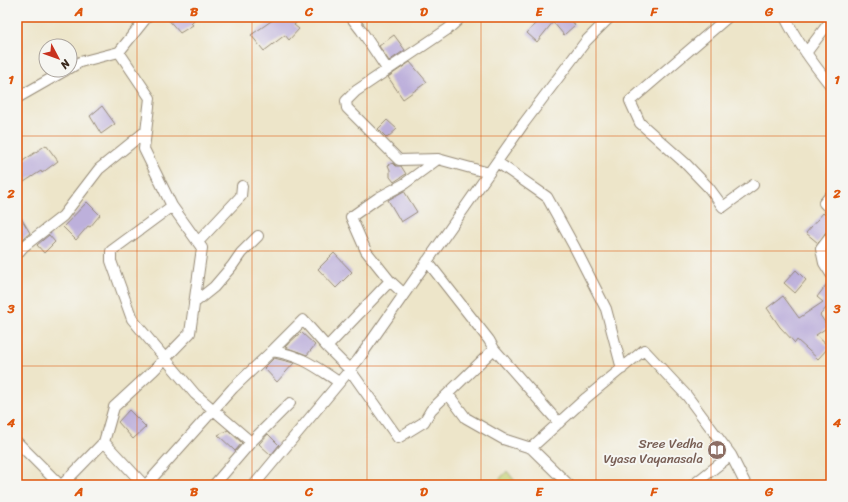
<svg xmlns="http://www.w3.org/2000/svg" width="848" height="502" viewBox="0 0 848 502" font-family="Sriracha,sans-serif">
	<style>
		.green { fill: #c2d072; stroke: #7e7d48 }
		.building { fill: #bdb0db }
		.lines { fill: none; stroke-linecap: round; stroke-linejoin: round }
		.street-casing { stroke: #948874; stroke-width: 12 }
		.street { stroke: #fff; stroke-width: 10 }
		.grid { fill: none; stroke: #df570d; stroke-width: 1; stroke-opacity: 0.55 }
		.labels { text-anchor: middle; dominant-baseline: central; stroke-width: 4; stroke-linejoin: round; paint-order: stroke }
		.education-label { font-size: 13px; fill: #785e54; stroke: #f6f6f2; text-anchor: end }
		.neatline { fill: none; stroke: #df570d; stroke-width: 1.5 }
		.grid-label { font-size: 13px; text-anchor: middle; font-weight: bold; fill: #df570d }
	</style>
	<rect width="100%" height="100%" fill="#f6f6f2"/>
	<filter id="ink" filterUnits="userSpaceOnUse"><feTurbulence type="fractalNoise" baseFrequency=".025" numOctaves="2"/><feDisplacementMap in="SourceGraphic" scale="8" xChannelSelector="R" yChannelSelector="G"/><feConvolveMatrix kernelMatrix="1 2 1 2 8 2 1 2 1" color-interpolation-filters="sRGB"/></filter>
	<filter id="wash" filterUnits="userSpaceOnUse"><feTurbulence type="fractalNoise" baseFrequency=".012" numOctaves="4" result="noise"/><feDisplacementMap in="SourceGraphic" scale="16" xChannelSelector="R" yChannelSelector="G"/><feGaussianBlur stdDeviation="0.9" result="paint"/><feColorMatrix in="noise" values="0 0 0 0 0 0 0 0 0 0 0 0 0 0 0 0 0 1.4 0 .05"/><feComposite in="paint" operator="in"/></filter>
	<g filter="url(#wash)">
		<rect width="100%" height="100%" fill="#ede5c9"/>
		<!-- green -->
		<path class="green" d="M507,471L518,485H494Z"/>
		<g id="blocks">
			<!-- building -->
			<path class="building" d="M166,17H197L191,23L193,25L180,33Z
				M277,17H301L294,25L299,29L289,40L285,35L264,51L251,35Z
				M541,17H568L575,25L564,35L553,22L537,42L527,33Z
				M394,35L405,50L389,61L379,46Z
				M410,62L427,82L403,99L388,77Z
				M102,106L115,124L101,134L90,116Z
				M387,120L397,129L387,138L378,129Z
				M46,145L58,161L42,173L41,171L24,182L17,172V165Z
				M393,163L396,166H401L406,174L394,182L390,177V170L388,165Z
				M404,191L417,212L401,222L388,200Z
				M87,202L100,215L90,227L88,226L76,240L63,227Z
				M17,211L30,233L17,244Z
				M823,213L831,220V230L826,232L818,243L806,233Z
				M49,235L55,242L44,253L37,245Z
				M334,253L352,272L336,288L318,269Z
				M796,270L806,280L795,293L784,283Z
				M830,280H831V309L828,306L820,315L828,327L816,335L829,347L818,359L797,340L795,343L780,327L767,308L783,296L799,318L823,302L817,297Z
				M301,332L315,345L307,355L285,347Z
				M274,358L294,363L277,382L264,368Z
				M129,410L146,427L133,439L118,422Z
				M228,430L242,443L235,451L218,435Z
				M268,434L279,445L271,455L259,444Z"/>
		</g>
	</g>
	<g filter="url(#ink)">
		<use href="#blocks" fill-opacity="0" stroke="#948874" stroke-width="1"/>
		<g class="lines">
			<!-- street casing -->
			<g class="street-casing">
				<path id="street" d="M351,17L361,30L387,69
					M460,17L458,20L448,29L356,91L346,101L347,108L399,160L438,159L489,173
					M728,17L630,101L640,123L685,163L709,188L723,207L753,185
					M785,17C797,42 814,65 831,86
					M806,53L831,20
					M70,68L80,62L119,52
					M17,98L66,70
					M497,162L547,197L575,248L606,309L622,369
					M831,195L824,203L831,210
					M172,206L111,251V261L132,319L195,394L251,442
					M831,236L821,249L824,263L831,274
					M198,242L241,196L242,186
					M17,254L23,247L63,216L99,169L146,131
					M427,261L489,340L494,349L559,423
					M404,294L390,281L366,251L351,217L378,198L404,184L438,159
					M194,303L214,287L232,266L241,253L258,236
					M327,347L350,370L398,438L424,422L431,410L494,349
					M272,351L303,320L327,347L390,281
					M448,394L466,418L503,439L531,448
					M17,442L60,485
					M104,442L144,485
					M62,485L104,442L114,407L154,370L190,333L202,248L172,206L144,149L150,98L119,52L147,17
					M146,485L233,388L272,351C303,356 314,366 339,382
					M214,485L251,442L290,403
					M254,485L358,360L524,123L586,41L610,17
					M569,485L531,448L586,398L644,350L687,396L731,455L746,485
					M693,485L731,455"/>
			</g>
			<!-- street -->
			<use href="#street" class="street"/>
		</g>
	</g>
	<!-- grid -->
	<path class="grid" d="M137,17V485M252,17V485M367,17V485M481,17V485M596,17V485M711,17V485M17,136H831M17,251H831M17,366H831"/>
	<!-- icons -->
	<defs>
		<g id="library-disc" transform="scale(1)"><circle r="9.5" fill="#8d6e63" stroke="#f6f6f2"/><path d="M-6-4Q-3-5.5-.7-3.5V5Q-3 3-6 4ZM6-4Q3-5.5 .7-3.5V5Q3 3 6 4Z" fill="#fff"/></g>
	</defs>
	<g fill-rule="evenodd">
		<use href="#library-disc" x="717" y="450"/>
	</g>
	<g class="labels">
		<!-- education labels -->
		<g class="education-label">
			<text x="703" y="443">Sree Vedha<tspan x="703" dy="15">Vyasa Vayanasala</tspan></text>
		</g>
	</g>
	<!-- margin -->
	<rect width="848" height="502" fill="none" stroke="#f6f6f2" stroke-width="44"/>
	<!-- north arrow -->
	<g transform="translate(58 58) rotate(131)"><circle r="19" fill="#f6f6f2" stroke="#aba49d"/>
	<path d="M0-3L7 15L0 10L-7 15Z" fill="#c8321e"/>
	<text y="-6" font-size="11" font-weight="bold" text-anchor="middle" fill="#3b2a1e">N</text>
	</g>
	<rect x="22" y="22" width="804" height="458" class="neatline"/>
	<g class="grid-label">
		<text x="79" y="16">A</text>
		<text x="194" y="16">B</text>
		<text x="309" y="16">C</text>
		<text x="424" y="16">D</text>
		<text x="539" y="16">E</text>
		<text x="654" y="16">F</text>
		<text x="769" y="16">G</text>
		<text x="11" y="84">1</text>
		<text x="837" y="84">1</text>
		<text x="11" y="198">2</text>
		<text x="837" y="198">2</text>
		<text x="11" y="313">3</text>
		<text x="837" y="313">3</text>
		<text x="11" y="427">4</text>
		<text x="837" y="427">4</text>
		<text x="79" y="496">A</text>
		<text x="194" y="496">B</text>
		<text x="309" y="496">C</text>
		<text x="424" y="496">D</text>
		<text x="539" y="496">E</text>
		<text x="654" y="496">F</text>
		<text x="769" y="496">G</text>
	</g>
</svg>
